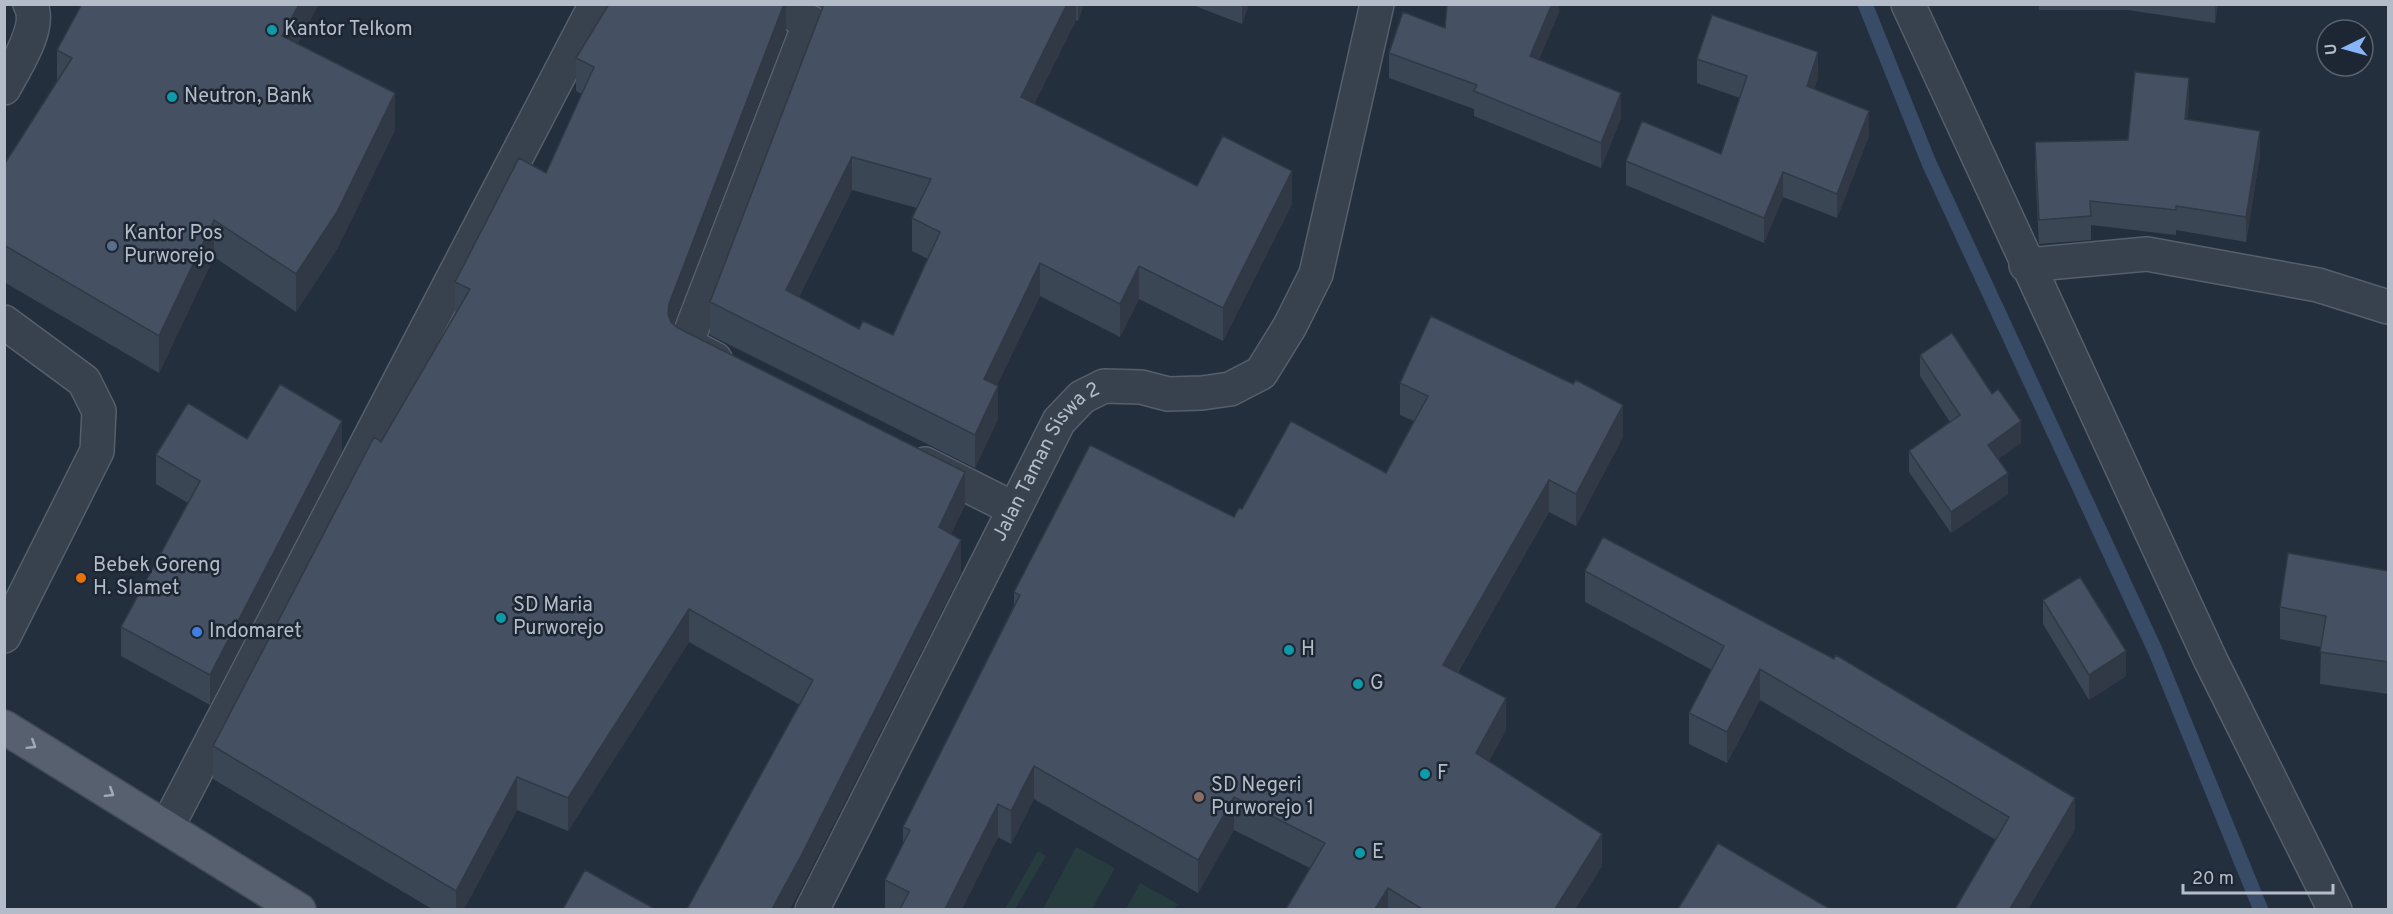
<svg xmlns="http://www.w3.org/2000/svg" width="2393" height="914" viewBox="0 0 2393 914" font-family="Overpass,sans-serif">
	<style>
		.green { fill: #263c3f }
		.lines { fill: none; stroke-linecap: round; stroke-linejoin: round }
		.stream { stroke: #394c67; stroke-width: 15 }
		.minor-casing { stroke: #565f6c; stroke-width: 36 }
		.major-casing { stroke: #414a57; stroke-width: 36 }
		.minor { stroke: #38414e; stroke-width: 33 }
		.major { stroke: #56606e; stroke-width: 33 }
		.wall { fill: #3b4654; fill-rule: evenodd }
		.shaded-wall { fill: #303945 }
		.building { fill: #455162; stroke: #303945; stroke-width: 1.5; fill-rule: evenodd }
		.oneway { stroke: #a1aab7 }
		.culture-dot { fill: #0f9aa8; stroke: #1d2633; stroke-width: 2 }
		.service-dot { fill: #5c6f8a; stroke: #1d2633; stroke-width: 2 }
		.food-dot { fill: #e8710a; stroke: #1d2633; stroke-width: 2 }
		.shop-dot { fill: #3f7fe0; stroke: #1d2633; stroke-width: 2 }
		.education-dot { fill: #8d6e63; stroke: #1d2633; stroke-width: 2 }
		.labels { text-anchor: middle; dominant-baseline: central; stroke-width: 5; stroke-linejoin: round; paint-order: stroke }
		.poi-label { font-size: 20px; fill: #b4bcc9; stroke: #1d2633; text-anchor: start }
		.street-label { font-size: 20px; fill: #b4bcc9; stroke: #1d2633 }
	</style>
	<rect width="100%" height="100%" fill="#242f3e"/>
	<!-- green -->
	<path class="green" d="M1076,847L1115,868L1092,909H1043Z
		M1038,851L1046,856L1015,909H1005Z
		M1140,883L1178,904L1174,909H1126Z"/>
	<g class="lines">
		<!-- stream -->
		<path class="stream" d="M1865,4L1929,163L2155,650L2261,910"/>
		<!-- minor casing -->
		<g class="minor-casing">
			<g id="minor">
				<path d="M1908,4L2211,661L2335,910"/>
				<path d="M4,88C15,67 43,26 30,4"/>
				<path d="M2026,265L2147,254L2318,285L2388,307"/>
				<path d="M4,322L84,381L99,411L97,451L4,636"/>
				<path d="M715,359L686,344L810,22L770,4"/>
				<path d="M925,464L1014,509"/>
				<path d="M167,827L596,4"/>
				<path id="s1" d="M812,910L1059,421L1082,397L1104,386L1141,387L1168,394L1202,393L1230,389L1261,373L1290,326L1316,274L1377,4"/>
			</g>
		</g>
		<!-- major casing -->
		<g class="major-casing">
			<path id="major" d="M4,727L299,910"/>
		</g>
		<!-- minor -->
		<use href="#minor" class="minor"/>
		<!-- major -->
		<use href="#major" class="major"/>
	</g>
	<!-- wall -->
	<path class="wall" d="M786,4V32L674,324L678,328L965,505L951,534L961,573L790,909H687L800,705L689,642L568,831L517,810L464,909H432L213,779V746L381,442L455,314V282L546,173L582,94L576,91V58Z
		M817,4H1084L1078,21L1076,20L1034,104L1197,186L1292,204L1223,341L1139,299L1120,337L1040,296L997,385L998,419L975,468L710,335V302L822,9ZM852,190L917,208L912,218V251L928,259L893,335L859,329L799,297Z
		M1190,4H1249L1242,24Z
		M1559,4V12L1539,59L1621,118L1601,168L1474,116V109L1389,78V53L1445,28Z
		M2039,4H2218L2215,23L2128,10H2039Z
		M298,44L395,130L337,249L296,312L214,257L159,373L4,282V165L57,82V50Z
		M1697,59L1818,77L1814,89L1869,136L1837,218L1783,197L1764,243L1626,185V161L1721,154L1740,98L1697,83Z
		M2189,103L2187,119L2260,155L2246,242L2176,230V235L2091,225V240L2039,244L2035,167V142L2128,140Z
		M1920,355L1992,394L2021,443L1998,459L2008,494L1951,533L1909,472V451L1950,422L1920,376Z
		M1400,383L1623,437L1576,526L1549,512L1458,672L1506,730L1489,761L1602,866L1575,909H1286L1310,868L1234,830L1198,893L1034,799L1011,844L998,837L962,909H885V880L903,844V827L1014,605V592L1234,517L1242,509L1386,473L1414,421L1400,415Z
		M247,439L342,451L210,705L121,656V627L188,503L156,484V455Z
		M1585,571L2075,829L2028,909H1955L1996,840L1760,700L1727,763L1689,744V713L1712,670L1585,602Z
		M2388,571V694L2320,684L2321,647L2280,639V607Z
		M2043,600L2126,676L2089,700L2043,624Z"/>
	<!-- shaded-wall -->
	<path class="shaded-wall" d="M299,4H319L282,74V36Z
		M784,4H786V32L669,337L668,314L669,304Z
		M1067,4H1076V20L1021,130V97Z
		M1078,4H1084L1078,21Z
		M1242,4H1249L1242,24Z
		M1552,4H1559V12L1530,80V56Z
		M2215,4H2218L2215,23Z
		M1818,52V77L1807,111V86Z
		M2189,78V103L2185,143V119Z
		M395,93V130L337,249L296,312V274Z
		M1621,93V118L1601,168V143Z
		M1869,111V136L1837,218V194Z
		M2260,131V155L2246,242V217Z
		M852,157V190L786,323V290Z
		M1292,171V204L1223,341V308Z
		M1783,172V197L1764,243V218Z
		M214,220V257L159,373V336Z
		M1040,263V296L984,412V379Z
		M1139,266V299L1120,337V304Z
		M998,386V419L975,468V435Z
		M1623,405V437L1576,526V494Z
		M342,421V451L210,705V675Z
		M2021,421V443L1988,466V445Z
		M965,472V505L939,560V527Z
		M2008,473V494L1951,533V512Z
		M1549,480V512L1443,697V665Z
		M961,540V573L801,889L790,909H772Z
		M689,609V642L568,831V798Z
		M2126,651V676L2089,700V675Z
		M1760,669V700L1727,763V732Z
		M1506,698V730L1476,785V753Z
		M1034,766V799L1011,844V811Z
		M517,777V810L464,909H456V891Z
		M1234,797V830L1198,893V860Z
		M2075,798V829L2028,909H2010Z
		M998,804V837L962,909H945Z
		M1602,834V866L1575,909H1555Z
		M1388,888V909H1375Z"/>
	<!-- building -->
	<path class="building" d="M82,4H299L282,36L395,93L337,212L296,274L214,220L159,336L4,245V165L72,58L57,50Z
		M609,4H784L669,304L668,314L671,322L678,328L965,472L939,527L961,540L801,856L772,909H687L813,680L689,609L568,798L517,777L456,891L213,746L374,437L381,442L470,289L455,282L519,158L546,173L594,67L576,58Z
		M824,4H1067L1021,97L1197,186L1223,136L1292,171L1223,308L1139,266L1120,304L1040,263L984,379L998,386L975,435L710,302ZM852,157L931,179L912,218L940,232L893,335L863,321L859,329L786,290Z
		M1447,4H1552L1530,56L1621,93L1601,143L1474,91L1477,85L1389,53L1403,12L1445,28Z
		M1712,15L1818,52L1807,86L1869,111L1837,194L1783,172L1764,218L1626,161L1642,121L1721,154L1747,76L1697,59Z
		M2135,72L2189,78L2185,119L2260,131L2246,217L2176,206V210L2090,201L2091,216L2039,220L2035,142L2128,140Z
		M1431,316L1573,384L1576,380L1623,405L1576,494L1549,480L1443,665L1506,698L1476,753L1602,834L1555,909H1422L1388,888L1375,909H1286L1325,843L1234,797L1198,860L1034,766L1011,811L998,804L945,909H900L909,892L885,880L910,830L903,827L1020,595L1014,592L1090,445L1234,517L1239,508L1242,509L1291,421L1386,473L1428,396L1400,383Z
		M1952,333L1992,394L1998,389L2021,421L1988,445L2008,473L1951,512L1909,451L1960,415L1920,355Z
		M280,384L342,421L210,675L121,627L200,481L156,455L188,403L247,439Z
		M1603,537L1834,659L1836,655L2075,798L2010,909H1955L2009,817L1760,669L1727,732L1689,713L1724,646L1585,571Z
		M2288,553L2388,571V662L2320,652L2326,616L2280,607Z
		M2080,577L2126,651L2089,675L2043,600Z
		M1718,843L1830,909H1678Z
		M585,870L655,909H563Z"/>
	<!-- one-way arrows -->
	<defs><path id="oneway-chevron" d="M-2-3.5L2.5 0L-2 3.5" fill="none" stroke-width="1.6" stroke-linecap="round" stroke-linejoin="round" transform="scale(1.5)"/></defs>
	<g class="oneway">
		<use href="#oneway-chevron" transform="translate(32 745) rotate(32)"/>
		<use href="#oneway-chevron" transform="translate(110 793) rotate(32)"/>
	</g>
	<!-- markers -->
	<g class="culture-dot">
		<circle cx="272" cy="30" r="6"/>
		<circle cx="172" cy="97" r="6"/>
		<circle cx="501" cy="618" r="6"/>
		<circle cx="1289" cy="650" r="6"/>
		<circle cx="1358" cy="684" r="6"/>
		<circle cx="1425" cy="774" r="6"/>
		<circle cx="1360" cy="853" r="6"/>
	</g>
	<circle class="service-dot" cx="112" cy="246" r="6"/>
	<circle class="food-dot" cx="81" cy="578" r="6"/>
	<circle class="shop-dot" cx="197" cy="632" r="6"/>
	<circle class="education-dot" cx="1199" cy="797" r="6"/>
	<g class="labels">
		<!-- poi labels -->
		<g class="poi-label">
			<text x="284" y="30">Kantor Telkom</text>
			<text x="184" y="97">Neutron, Bank</text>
			<text x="124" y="234">Kantor Pos<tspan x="124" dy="23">Purworejo</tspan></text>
			<text x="93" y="566">Bebek Goreng<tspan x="93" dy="23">H. Slamet</tspan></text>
			<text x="513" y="606">SD Maria<tspan x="513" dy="23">Purworejo</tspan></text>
			<text x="209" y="632">Indomaret</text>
			<text x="1301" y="650">H</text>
			<text x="1370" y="684">G</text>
			<text x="1437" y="774">F</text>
			<text x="1211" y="786">SD Negeri<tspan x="1211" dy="23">Purworejo 1</tspan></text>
			<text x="1372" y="853">E</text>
		</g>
		<!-- street labels -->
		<g class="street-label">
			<text stroke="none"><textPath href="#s1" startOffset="507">Jalan Taman Siswa 2</textPath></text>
		</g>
	</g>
	<!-- border -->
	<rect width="2393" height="914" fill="none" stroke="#b4bcc9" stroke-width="12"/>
	<!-- north arrow -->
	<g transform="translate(2345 48) rotate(265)"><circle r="28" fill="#1d2633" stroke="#59626f" stroke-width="1.5"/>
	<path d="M0-4.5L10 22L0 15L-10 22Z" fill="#8ab4f8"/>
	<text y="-9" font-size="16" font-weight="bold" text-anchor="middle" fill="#b4bcc9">U</text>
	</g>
	<!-- scale -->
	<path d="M2183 884v9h150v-9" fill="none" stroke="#b4bcc9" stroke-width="3"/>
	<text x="2192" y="884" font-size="18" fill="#b4bcc9" stroke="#1d2633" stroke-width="4.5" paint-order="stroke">20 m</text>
</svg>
